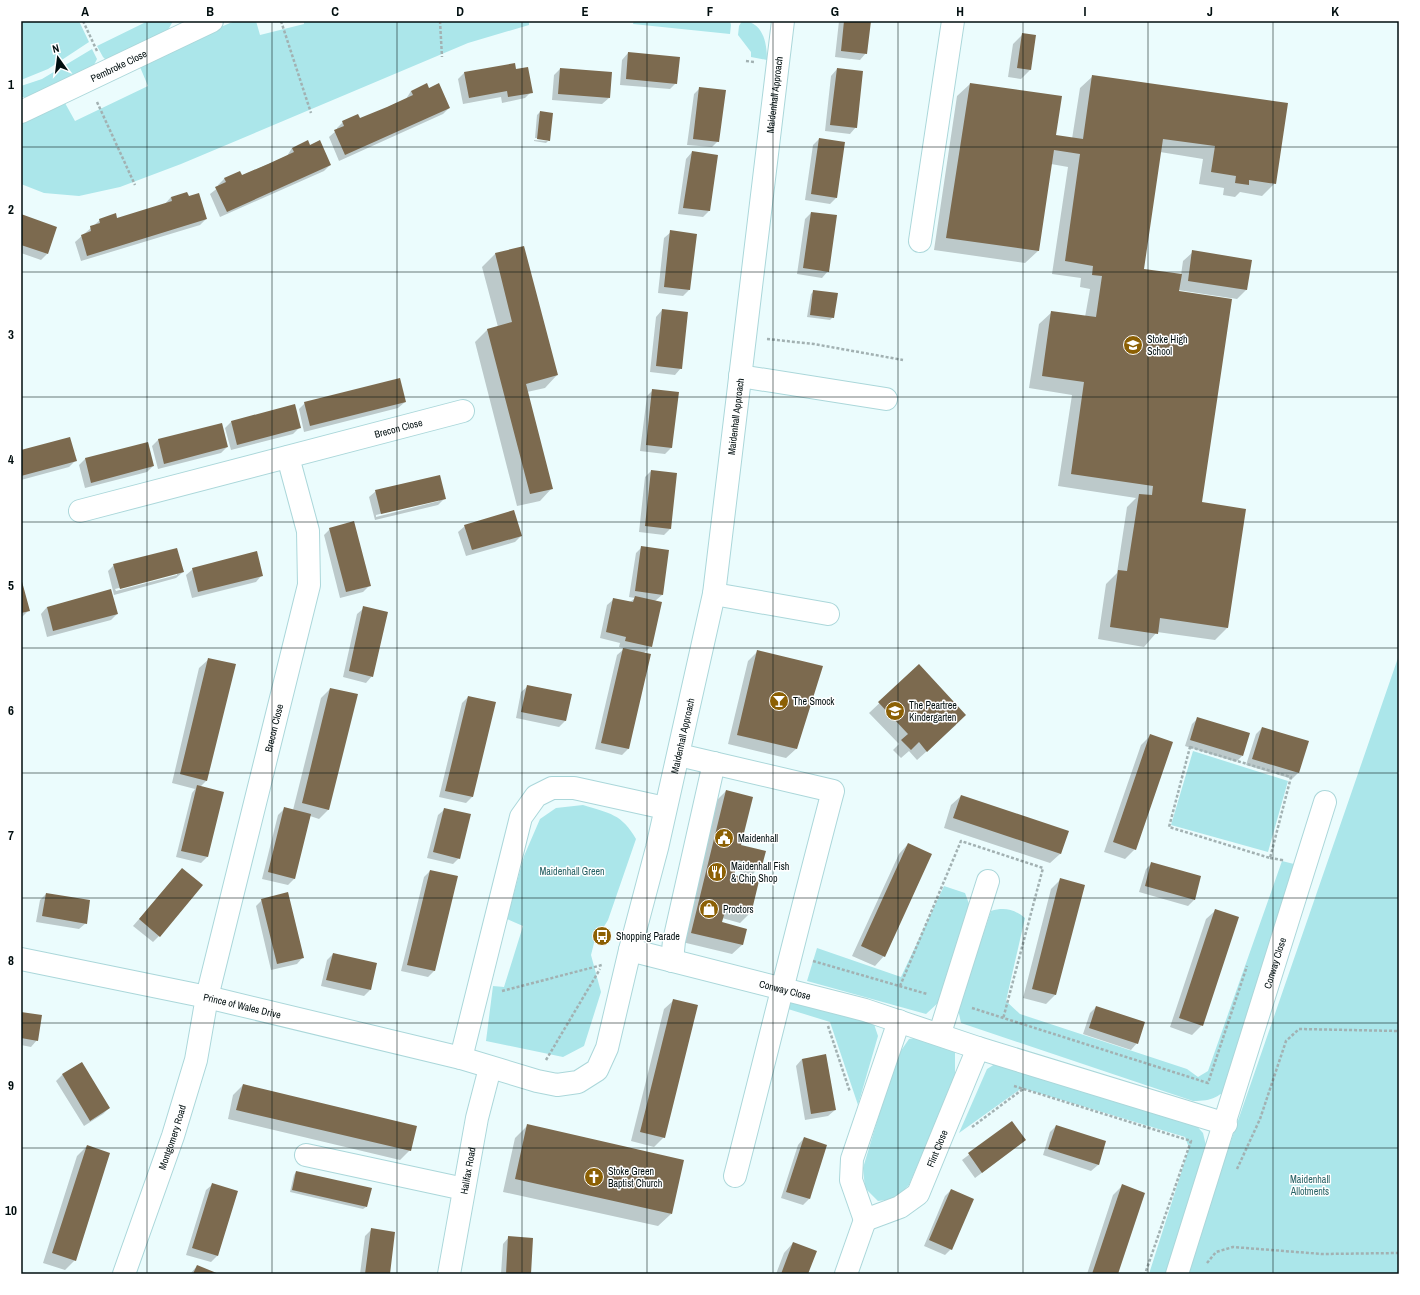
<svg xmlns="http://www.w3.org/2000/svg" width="1420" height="1295" viewBox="0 0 1420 1295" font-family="'Archivo Narrow',sans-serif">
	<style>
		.green { fill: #abe6ea }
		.shadow { fill: #0003; fill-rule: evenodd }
		.building { fill: #7c6a4f }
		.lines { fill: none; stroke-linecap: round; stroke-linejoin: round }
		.minor-casing { stroke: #abd7da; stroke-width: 24 }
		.path { stroke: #a2b1b2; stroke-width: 2.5; stroke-dasharray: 3 2; stroke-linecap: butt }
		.minor { stroke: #fff; stroke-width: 22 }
		.grid { fill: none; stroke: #010e0f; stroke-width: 1; stroke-opacity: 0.55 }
		.labels { text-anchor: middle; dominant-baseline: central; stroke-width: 3; stroke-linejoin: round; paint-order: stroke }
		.street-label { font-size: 10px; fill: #010e0f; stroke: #fff }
		.poi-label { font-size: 10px; fill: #010e0f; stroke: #fff; text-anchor: start }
		.park-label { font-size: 10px; fill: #286265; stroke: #fff }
		.neatline { fill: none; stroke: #010e0f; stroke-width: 1.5 }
		.grid-label { font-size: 13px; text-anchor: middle; font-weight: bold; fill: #010e0f }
	</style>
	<rect width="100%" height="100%" fill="#ebfcfd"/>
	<!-- green -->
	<path class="green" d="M21,21H79L89,42L48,69L21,80Z
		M148,21H173L168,30L160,36L107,61L103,57L97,46Z
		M235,21H256L260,35L304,24V21H529V25L468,43L181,164L120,187L79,196L44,193L21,184V123L65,103L75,121L148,86L140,67L211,31Z
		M634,21H730L731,25L730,34L633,24Z
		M742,21C763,21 767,43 767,60L751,57V52L738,35L739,26Z
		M92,49L97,59L93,67L30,97H21V86L42,79Z
		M1399,655V1274H1185Z
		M1193,751L1288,781L1268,852L1171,825Z
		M583,805C609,813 622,814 636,839L608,920L594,943L591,955L601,992L584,1046L563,1057L486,1041L493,986L504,987L523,926L507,919L524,856L540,819L556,808Z
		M1282,861L1302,866L1233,1083C1219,1097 1213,1101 1193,1101L961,1023L958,1009L991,911C1004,907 1014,909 1025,918L1006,1001L1020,1014L1187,1069L1198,1077L1208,1071Z
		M944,886L965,893L971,909L940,1001L926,1014L807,981L817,948L901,977Z
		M792,1001L864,1015L874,1024L878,1036L858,1105L830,1022L788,1009Z
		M924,1036L955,1049V1077L909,1185L895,1199L878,1201L865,1188L863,1168L896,1058L909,1039Z
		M995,1064L1193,1122L1203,1133L1207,1150L1167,1274H1149L1189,1148L1185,1137L1022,1088L959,1133L987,1069Z"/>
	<!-- shadow -->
	<path class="shadow" d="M839,21H870L866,53L860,60L835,57Z
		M1023,34L1030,70L1021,79L1008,77L1013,44Z
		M628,53L676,83L670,89L620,85L622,60Z
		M560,69L609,98L602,104L552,100L554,75Z
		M837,69L856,127L850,134L825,131L831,76Z
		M516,70L531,92L525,98L502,103L501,97L463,104L458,79L464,73Z
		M1093,76L1287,104L1275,183L1262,196L1240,192L1235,197L1223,195L1224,188L1199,184L1203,159L1160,152L1143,270L1181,275L1183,261L1193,252L1247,289L1237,299L1178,290L1201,503L1227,628L1215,640L1157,632L1144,647L1098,639L1106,584L1117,573L1127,507L1136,498L1058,486L1072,395L1029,388L1039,324L1052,312L1085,317L1090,289L1080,287L1081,278L1052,274L1068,167L1051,164L1038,251L1025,263L934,250L957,96L970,84L1061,97L1055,136L1072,139L1080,88Z
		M700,88L718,141L712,147L687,145L694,94Z
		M428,89L449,108L443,114L339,161L329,137L337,130V128L343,122L360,120L406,99L411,91Z
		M540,112L549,140L548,141V139L535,138L537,115Z
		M819,139L836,198L830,204L805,200L813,145Z
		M534,140L548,141L546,143L534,141Z
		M310,146L330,165L324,171L220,217L210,194L219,187L218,185L224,179L239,172L241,176L287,156L292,148Z
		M692,152L717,156L709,211L703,217L678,214L686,159Z
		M171,197H188L206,219L200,225L81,261L75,242L100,220L117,219L165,204Z
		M811,213L828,271L822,278L797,274L805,219Z
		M21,215L47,254L41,260L21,253Z
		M671,232L689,290L683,296L658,293L664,238Z
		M523,247L557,375L545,388L527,392L552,488L540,501L517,506L475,342L487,330L498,327L482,267L495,254Z
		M814,291L833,317L830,320L807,317L811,294Z
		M662,310L681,368L675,375L650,372L656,317Z
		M653,390L678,393L671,448L665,454L640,451L647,396Z
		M405,402L398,408L304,432L299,409L305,403Z
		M232,421L299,428L293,434L231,450L225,428Z
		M221,424L227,447L221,453L158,469L152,446L158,440Z
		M148,443L153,466L147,472L85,488L79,465L85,459Z
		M21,451L75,461L69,467L21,480Z
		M651,471L670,529L664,535L639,532L645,477Z
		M376,491L445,498L438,505L375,520L369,497ZM439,499V501L376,517V515Z
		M465,526L521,536L515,542L466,556L458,532Z
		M330,529L370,585L363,592L340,598L324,535Z
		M642,547L662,595L655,601L651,646L644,653L628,749L622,755L595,749L617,655L625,648L619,647L620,643L600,638L607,605L614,599L630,602L635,598L629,597L636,553Z
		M114,565L183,572L176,578L114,595L108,571ZM177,573V575L116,591L115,589Z
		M193,569L262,575L256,582L192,598L186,575Z
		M21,580L29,610L21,618Z
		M47,607L117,614L111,620L47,637L41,614Z
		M364,608L372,676L366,683L343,677L357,614Z
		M758,651L796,749L786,758L728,744L748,661Z
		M209,659L207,780L200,787L207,857L201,863L176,857L192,793L195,789L172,783L199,668Z
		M919,666L956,725L917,760L909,751L901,758L893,750L899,744L869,713Z
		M528,686L571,695L565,721L559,727L516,718L521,692Z
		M330,689L329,809L319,819L310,816L294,879L288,885L262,879L278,815L285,808L293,810L321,698Z
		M468,697L472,797L466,803L439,797L462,703Z
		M1198,718L1242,756L1236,762L1185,746L1192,724Z
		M1262,728L1298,773L1292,779L1246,765L1256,734Z
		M1151,735L1135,849L1125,859L1104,852L1141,745Z
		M726,791L740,845L761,865L752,875L734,870L733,876L750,913L740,923L722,918L721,923L746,930L742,945L732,954L682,942L717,800Z
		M961,796L1068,832L1060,854L1050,863L944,828L951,805Z
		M445,809L459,858L453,864L427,858L438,815Z
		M908,844L884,956L875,966L852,956L899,854Z
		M1152,863L1194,900L1188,906L1139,892L1146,869Z
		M182,869L159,936L153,942L133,926Z
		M430,871L456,877L434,971L428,977L401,971L424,877Z
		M1061,879L1056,994L1046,1004L1023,998L1051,889Z
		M46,894L86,923L79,929L36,922L40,900Z
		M262,900L303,957L297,964L271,970L256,906Z
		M1216,910L1202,1025L1192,1035L1170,1027L1206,919Z
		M333,954L370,990L364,996L321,986L327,960Z
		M674,1000L664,1137L654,1147L631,1141L664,1009Z
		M1096,1007L1137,1043L1131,1050L1083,1034L1090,1013Z
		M21,1013L37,1040L31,1047L21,1045Z
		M826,1056L835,1110L828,1116L805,1120L796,1066L802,1059Z
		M81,1063L109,1108L103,1114L84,1126L56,1081L62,1075Z
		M243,1085L410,1150L400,1160L228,1119L233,1095Z
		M1012,1122L1025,1140L975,1178L962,1160Z
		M528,1125L671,1214L658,1226L503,1192L515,1138Z
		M1056,1126L1105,1142L1098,1165L1091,1171L1043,1155L1050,1132Z
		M804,1138L809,1199L803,1205L781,1198L798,1145Z
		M87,1146L75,1260L65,1270L43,1263L77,1156Z
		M296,1172L366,1207L363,1209L290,1192L294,1175Z
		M213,1184L237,1192L217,1256L211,1262L186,1255L206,1190Z
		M1122,1186L1117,1274H1087L1113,1195Z
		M951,1190V1249L945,1255L924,1246L945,1196Z
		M371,1230L389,1274H360L365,1236Z
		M509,1237L530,1274H501L503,1244Z
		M793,1243L807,1274H776L784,1253Z
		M197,1266L217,1274H190Z"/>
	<!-- building -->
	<path class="building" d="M844,21H871L867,54L841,51Z
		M1022,33L1036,35L1031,70L1017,68Z
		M628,52L680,57L677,84L626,79Z
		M515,63L516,69L528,67L533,93L508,97L507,91L469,98L464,72Z
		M560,68L612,72L610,98L558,94Z
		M837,68L863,71L857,128L830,125Z
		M1092,75L1288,103L1276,184L1249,180V185L1235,183L1236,176L1211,172L1215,146L1163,139L1144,269L1182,274L1179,291L1232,299L1202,502L1246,509L1228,628L1160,618L1158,634L1110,627L1118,570L1127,571L1139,494L1152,495L1153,486L1071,474L1084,382L1042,376L1051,311L1096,317L1102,276L1092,275L1093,266L1065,261L1080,154L1054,150L1039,251L946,238L970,83L1062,96L1056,135L1083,139Z
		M427,83L429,88L439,83L450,108L345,155L334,130L344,126L342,121L358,114L360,118L387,107L413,95L411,91Z
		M699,87L726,90L719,142L693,139Z
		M540,111L553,113L550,141L537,139Z
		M819,138L845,142L837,198L811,194Z
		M308,140L310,145L320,140L331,165L227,212L215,187L226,182L224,178L240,171L242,175L268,164L294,152L292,148Z
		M692,151L718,155L710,211L683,208Z
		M187,192L189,196L199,193L207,219L87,256L81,235L91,231L90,226L100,223L99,219L116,213L117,218L172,201L171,197Z
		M811,212L837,215L829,272L803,268Z
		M21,214L57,227L48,254L21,245Z
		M670,230L697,234L690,290L664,287Z
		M524,246L558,375L526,384L553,489L530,494L487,329L512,322L495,253Z
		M1192,250L1252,260L1247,290L1188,281Z
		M813,290L838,293L834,318L810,315Z
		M662,309L688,312L682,369L656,366Z
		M400,378L406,402L310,426L304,402Z
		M652,389L679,392L672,448L646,445Z
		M295,404L301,428L237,445L231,421Z
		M222,423L228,447L164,464L158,439Z
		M70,437L77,461L21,476V450Z
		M148,442L154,466L91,483L85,458Z
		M651,470L677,473L671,529L645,526Z
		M440,475L446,499L381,514L375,490Z
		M514,510L522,536L472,550L464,525Z
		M354,521L371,586L346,592L329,528Z
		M641,546L669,550L663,595L635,591Z
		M177,548L184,572L120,589L113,564Z
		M257,551L263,576L198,592L192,568Z
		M21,578L30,611L21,613Z
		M111,589L118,614L53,631L47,607Z
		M635,596L662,602L652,647L625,641L626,637L606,632L613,598L633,602Z
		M363,606L388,612L373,677L349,671Z
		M623,648L651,654L629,749L601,743Z
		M757,650L823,666L797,749L737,735Z
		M208,658L236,664L207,781L180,774Z
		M919,664L966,715L927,752L919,742L911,750L901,740L908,734L878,702Z
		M527,685L572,694L566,721L521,712Z
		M330,688L358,694L329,810L302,803Z
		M468,696L496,702L473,797L445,791Z
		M1197,717L1250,733L1243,756L1190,740Z
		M1262,727L1309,741L1299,773L1252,759Z
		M1150,734L1173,742L1136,850L1113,842Z
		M197,785L224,792L208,857L181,851Z
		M726,790L753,797L741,845L766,851L762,866L738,860L734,875L759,881L751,914L726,908L722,922L747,929L743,945L691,933Z
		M961,795L1069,831L1061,854L953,818Z
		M284,807L311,814L295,879L268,872Z
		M444,808L471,814L460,859L433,852Z
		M908,843L932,854L885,957L861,946Z
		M1151,862L1201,876L1195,900L1145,886Z
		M182,868L203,885L160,937L139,919Z
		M430,870L458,876L435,971L407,965Z
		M1060,878L1085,885L1056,995L1032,989Z
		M288,892L304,958L277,964L261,899Z
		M46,893L90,900L87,924L42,916Z
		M1215,909L1239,917L1203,1026L1179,1018Z
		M333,953L377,963L371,990L326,980Z
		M673,999L698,1005L665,1138L640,1132Z
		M1096,1006L1145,1022L1138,1044L1089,1028Z
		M21,1012L42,1015L38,1041L21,1038Z
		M826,1054L836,1110L811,1114L802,1059Z
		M82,1062L110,1108L90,1121L62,1074Z
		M243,1084L417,1126L411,1151L236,1110Z
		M1012,1121L1026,1140L982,1173L968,1153Z
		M527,1124L684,1160L672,1214L515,1179Z
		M1056,1125L1106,1141L1099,1165L1048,1149Z
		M804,1137L827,1145L810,1199L786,1192Z
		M87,1145L110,1153L76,1261L52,1253Z
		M296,1171L372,1188L367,1207L292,1190Z
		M212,1183L238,1191L218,1256L192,1248Z
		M1122,1184L1145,1193L1118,1274H1092Z
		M951,1189L974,1199L952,1250L929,1240Z
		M371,1228L395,1232L390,1274H365Z
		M508,1236L533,1238L531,1274H506Z
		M793,1242L817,1251L808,1274H781Z
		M197,1265L219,1274H193Z"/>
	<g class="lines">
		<!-- minor casing -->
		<g class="minor-casing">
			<g id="minor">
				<path id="s1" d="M21,112L212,21"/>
				<path d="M920,241L953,21"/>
				<path d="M740,376L886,399"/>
				<path id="s2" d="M80,511L463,411"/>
				<path d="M714,594L828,614"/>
				<path d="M679,755L833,791C799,919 768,1048 735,1176"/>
				<path id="s3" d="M630,950L865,1010L978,1048L1226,1124"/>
				<path id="s4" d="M21,959L207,997L461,1058L537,1081L557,1085L578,1082L597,1070L607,1048L630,950L657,848L714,594L783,21"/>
				<path d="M672,961L674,941L714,763"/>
				<path id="s5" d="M899,1021L852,1159L851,1180L865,1220L900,1207L918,1194L978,1048"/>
				<path d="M940,1033L988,881"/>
				<path d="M461,1058L521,817L536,796L552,788H574L665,808"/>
				<path d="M306,1155L464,1189"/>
				<path id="s6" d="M124,1274L173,1136L196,1060L207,997L309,585L308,531L288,457"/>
				<path id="s7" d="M449,1274L477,1118L490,1068"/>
				<path d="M846,1274L865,1220"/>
				<path id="s8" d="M1177,1274L1325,802"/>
			</g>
		</g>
		<!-- path -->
		<path class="path" d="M83,21L97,51
			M281,21L311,113
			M440,21L442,57
			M746,61L754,62
			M97,102L135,185
			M767,339L814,344L903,360
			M1190,747L1291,777L1270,858L1169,827Z
			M1270,858L1282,860L1281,861
			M813,961L927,994
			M900,986L961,841L1043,868L1003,1019
			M502,991L602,965
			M972,1008L1208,1083L1247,966
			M828,1026L850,1092
			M546,1060L600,969
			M1014,1086L1191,1141L1145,1274
			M972,1127L1023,1089
			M1237,1169L1260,1119L1286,1041L1299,1029L1399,1031
			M1207,1263L1216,1252L1233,1247L1322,1254L1399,1253"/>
		<!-- minor -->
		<use href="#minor" class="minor"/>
	</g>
	<!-- grid -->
	<path class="grid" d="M147,21V1274M272,21V1274M397,21V1274M522,21V1274M647,21V1274M773,21V1274M898,21V1274M1023,21V1274M1148,21V1274M1273,21V1274M21,147H1399M21,272H1399M21,397H1399M21,522H1399M21,648H1399M21,773H1399M21,898H1399M21,1023H1399M21,1148H1399"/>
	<!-- icons -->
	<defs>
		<g id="school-disc" transform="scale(1)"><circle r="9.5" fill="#8c6004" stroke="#fff"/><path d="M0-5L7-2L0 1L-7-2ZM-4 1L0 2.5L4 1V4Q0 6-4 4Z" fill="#fff"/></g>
		<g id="bar-disc" transform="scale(1)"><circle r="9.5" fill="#8c6004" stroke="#fff"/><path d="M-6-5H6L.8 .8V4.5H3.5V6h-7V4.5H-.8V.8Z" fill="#fff"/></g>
		<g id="civic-disc" transform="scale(1)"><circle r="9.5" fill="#8c6004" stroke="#fff"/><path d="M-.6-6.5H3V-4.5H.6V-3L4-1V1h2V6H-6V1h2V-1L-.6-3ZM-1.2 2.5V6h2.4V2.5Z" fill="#fff"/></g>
		<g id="restaurant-disc" transform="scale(1)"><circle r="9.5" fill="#8c6004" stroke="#fff"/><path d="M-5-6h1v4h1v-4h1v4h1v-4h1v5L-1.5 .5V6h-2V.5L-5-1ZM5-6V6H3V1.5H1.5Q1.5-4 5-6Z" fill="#fff"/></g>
		<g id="shop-disc" transform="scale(1)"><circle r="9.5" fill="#8c6004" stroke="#fff"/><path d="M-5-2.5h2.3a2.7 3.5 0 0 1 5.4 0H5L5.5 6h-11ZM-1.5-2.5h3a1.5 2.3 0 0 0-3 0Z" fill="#fff"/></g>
		<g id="bus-disc" transform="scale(1)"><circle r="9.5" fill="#8c6004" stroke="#fff"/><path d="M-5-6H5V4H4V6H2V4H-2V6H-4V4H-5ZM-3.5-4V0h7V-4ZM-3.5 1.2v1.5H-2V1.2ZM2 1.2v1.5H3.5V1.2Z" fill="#fff"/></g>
		<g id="church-disc" transform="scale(1)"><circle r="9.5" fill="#8c6004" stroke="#fff"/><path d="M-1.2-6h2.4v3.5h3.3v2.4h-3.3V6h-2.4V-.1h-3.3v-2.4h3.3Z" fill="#fff"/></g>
	</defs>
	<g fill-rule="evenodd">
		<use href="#school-disc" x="1133" y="345"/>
		<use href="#bar-disc" x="779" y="701"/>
		<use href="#school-disc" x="895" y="711"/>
		<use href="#civic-disc" x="724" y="838"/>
		<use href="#restaurant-disc" x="717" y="872"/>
		<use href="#shop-disc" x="709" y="909"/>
		<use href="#bus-disc" x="602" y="936"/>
		<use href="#church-disc" x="594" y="1177"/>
	</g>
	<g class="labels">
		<!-- street labels -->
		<g class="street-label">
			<text stroke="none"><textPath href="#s1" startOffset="108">Pembroke Close</textPath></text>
			<text stroke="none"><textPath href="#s4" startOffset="1588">Maidenhall Approach</textPath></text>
			<text stroke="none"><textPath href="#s4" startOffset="1264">Maidenhall Approach</textPath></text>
			<text stroke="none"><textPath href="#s2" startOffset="329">Brecon Close</textPath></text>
			<text stroke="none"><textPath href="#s6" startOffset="567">Brecon Close</textPath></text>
			<text stroke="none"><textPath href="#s4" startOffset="940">Maidenhall Approach</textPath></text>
			<text stroke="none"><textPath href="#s8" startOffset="326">Conway Close</textPath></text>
			<text stroke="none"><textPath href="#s3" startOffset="160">Conway Close</textPath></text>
			<text stroke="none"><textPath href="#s4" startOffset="226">Prince of Wales Drive</textPath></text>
			<text stroke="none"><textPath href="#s6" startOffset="145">Montgomery Road</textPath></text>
			<text stroke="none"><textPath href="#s5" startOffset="318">Flint Close</textPath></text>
			<text stroke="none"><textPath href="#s7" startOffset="105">Halifax Road</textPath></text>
		</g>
		<!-- poi labels -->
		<g class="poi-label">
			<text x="1147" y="339">Stoke High<tspan x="1147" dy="12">School</tspan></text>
			<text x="793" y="701">The Smock</text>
			<text x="909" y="705">The Peartree<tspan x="909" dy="12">Kindergarten</tspan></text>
			<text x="738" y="838">Maidenhall</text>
			<text x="731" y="866">Maidenhall Fish<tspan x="731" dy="12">&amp; Chip Shop</tspan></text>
			<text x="723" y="909">Proctors</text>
			<text x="616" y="936">Shopping Parade</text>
			<text x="608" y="1171">Stoke Green<tspan x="608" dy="12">Baptist Church</tspan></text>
		</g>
		<!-- park labels -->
		<g class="park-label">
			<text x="572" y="871">Maidenhall Green</text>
			<text x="1310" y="1179">Maidenhall<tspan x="1310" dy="12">Allotments</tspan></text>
		</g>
	</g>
	<!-- border -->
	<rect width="1420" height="1295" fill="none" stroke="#ffffff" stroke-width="44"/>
	<!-- north arrow -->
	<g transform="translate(58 58) rotate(346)" stroke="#ffffff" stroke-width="3" paint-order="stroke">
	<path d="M0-3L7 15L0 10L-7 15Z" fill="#010e0f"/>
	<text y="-6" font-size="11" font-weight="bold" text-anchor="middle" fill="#010e0f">N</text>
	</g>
	<rect x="22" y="22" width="1376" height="1251" class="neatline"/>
	<g class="grid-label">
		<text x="85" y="16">A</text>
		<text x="210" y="16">B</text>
		<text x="335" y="16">C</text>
		<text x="460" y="16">D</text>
		<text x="585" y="16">E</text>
		<text x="710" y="16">F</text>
		<text x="835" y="16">G</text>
		<text x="960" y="16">H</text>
		<text x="1085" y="16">I</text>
		<text x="1210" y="16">J</text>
		<text x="1335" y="16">K</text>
		<text x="11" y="89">1</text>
		<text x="11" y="214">2</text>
		<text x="11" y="339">3</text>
		<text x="11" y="464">4</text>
		<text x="11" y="590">5</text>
		<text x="11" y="715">6</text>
		<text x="11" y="840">7</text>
		<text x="11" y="965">8</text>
		<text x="11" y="1090">9</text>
		<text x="11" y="1215">10</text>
	</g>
</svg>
